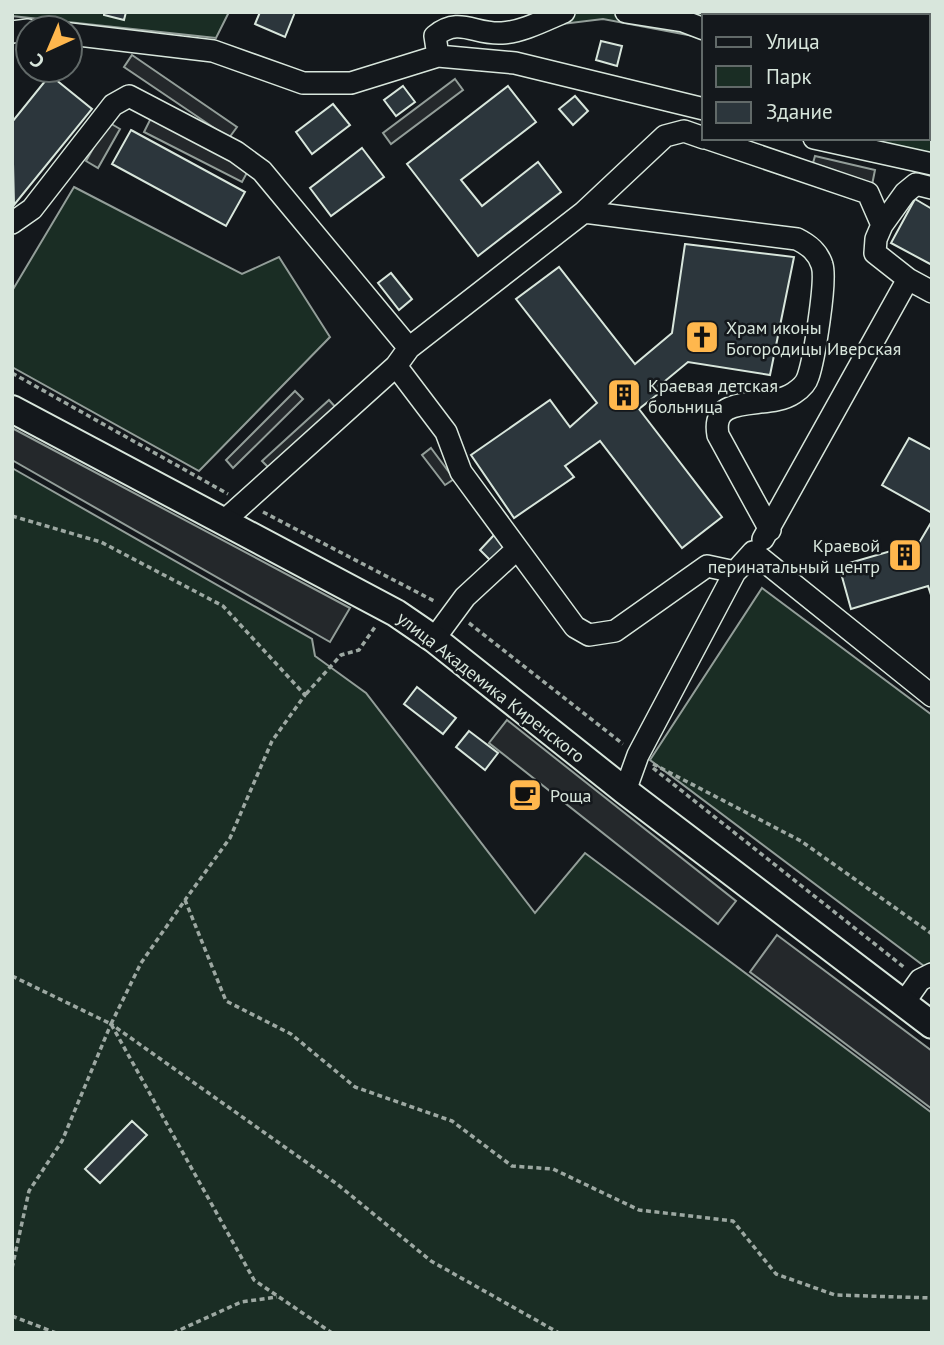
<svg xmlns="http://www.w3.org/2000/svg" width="944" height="1345" viewBox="0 0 944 1345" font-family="'PT Sans',sans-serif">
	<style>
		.green { fill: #1a2d24; stroke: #939e99; stroke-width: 2 }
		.parking { fill: #24282b; stroke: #939e99; stroke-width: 2 }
		.building { fill: #2c363c; stroke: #d8e6dc; stroke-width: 2 }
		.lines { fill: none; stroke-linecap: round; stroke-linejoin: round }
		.minor-casing { stroke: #d8e6dc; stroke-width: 24 }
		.major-casing { stroke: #d8e6dc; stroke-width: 30 }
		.path { stroke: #9da8a2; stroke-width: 3.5; stroke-dasharray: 5 3.5; stroke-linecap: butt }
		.minor { stroke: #14181c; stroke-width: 21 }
		.major { stroke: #14181c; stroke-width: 26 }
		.labels { text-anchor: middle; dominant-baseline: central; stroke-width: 5; stroke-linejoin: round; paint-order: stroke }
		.poi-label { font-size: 18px; fill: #d8e6dc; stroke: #14181c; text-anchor: start }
		.street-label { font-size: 18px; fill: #d8e6dc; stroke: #14181c }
	</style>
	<rect width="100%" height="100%" fill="#14181c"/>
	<!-- green -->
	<path class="green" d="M12,12H229L216,38L12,16Z
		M531,12H932V155L844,138H928V16H704V38L603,19L562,24L533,18Z
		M74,187L242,274L279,257L330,337L199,471L12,367V291Z
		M12,468L312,639L315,656L366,693L535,913L585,853L932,1113V1333H12Z
		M762,588L932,715V972L650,760Z"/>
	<!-- parking -->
	<path class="parking" d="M132,55L237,127L229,138L124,67Z
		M455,79L463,90L391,144L383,133Z
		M151,118L249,169L242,182L144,132Z
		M108,122L120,129L98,168L86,161Z
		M815,156L875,170L872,185L811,170Z
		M295,391L303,399L233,468L226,460Z
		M329,400L338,410L272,471L262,461Z
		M12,428L350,608L330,642L12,460Z
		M431,448L454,479L445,485L422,455Z
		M507,720L736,901L718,924L489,743Z
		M777,935L932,1051V1109L750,972Z"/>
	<!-- building -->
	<path class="building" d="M104,12H126L124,20L104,15Z
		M260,12H295L285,37L255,24Z
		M601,41L622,46L617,66L596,60Z
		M50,75L92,109L14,205L12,122Z
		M403,86L415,102L396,116L384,100Z
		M508,86L536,122L461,180L482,206L538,162L561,192L478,256L407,164Z
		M575,96L588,111L573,125L559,109Z
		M333,104L350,125L312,154L296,132Z
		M131,130L245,192L226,226L112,164Z
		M362,148L384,177L331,216L310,188Z
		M915,199L932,209V265L891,243Z
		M685,244L794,257L770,375L688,362L659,386L663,390L639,409L722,517L682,548L600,441L565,466L574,477L514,518L471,455L550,400L570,427L597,403L516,299L559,267L635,364L672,333Z
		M391,273L412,299L399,310L378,283Z
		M909,438L932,450V513L882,485Z
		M932,521V598L928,586L851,609L839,566L919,543Z
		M494,535L505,546L491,561L480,550Z
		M417,687L456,718L443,734L404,704Z
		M469,731L498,753L485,770L456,747Z
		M132,1121L147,1135L100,1183L85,1169Z"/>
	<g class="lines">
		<!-- minor casing -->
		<g class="minor-casing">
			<path id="minor" d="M626,12L683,21L704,29
				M12,32L28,30
				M70,34L213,51L303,83H351L438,56L515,63L704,109
				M438,56L435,36C460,16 474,35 502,33C522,32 545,20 564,12
				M706,138L868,193L882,225L876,239L875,253L908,279L932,292
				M814,138L932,164
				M584,212L665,136L684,131L704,138
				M12,223L32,209L113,105L129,96L236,152L262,171L409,348
				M882,225L905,193L916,184L932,188
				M225,520L396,366
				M763,539L908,279
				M753,552L735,572L707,566L615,631L589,635L575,627L461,472L446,432L396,366L409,348L584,212L797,239C809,245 818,252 822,265C827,280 814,360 808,377C806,384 800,389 794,393C768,411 710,391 718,435L770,530
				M753,552L932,696
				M434,639L465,597L516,550
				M625,791L638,755L735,572L743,564
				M903,1004L920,980L932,974"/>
		</g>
		<!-- major casing -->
		<g class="major-casing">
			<path id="major" d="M12,409L396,613L434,639L625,791L932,1025"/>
		</g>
		<!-- path -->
		<path class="path" d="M12,373L228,494
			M263,512L436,602
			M12,516L101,542L223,606L305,695L272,741L230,838L185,900
			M469,623L623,744
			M306,694L341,655L359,650L375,627
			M653,764L801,841L932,934
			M653,768L905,968
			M12,976L111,1024L254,1280L332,1333
			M111,1024L141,963L185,900L226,1001L291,1034L355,1087L452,1121L512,1166L553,1169L639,1210L733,1221L776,1274L835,1295L932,1298
			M12,1268L29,1191L62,1141L111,1024L337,1184L431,1261L559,1333
			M12,1316L56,1333
			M173,1333L241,1302L277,1297"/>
		<!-- minor -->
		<use href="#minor" class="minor"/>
		<!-- major -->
		<use href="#major" class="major"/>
	</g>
	<!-- icons -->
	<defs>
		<g id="church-square" transform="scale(1.75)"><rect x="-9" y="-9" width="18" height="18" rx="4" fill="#ffb74d" stroke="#14181c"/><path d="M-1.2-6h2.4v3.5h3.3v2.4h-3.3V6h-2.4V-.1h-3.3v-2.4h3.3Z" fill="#111"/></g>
		<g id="building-square" transform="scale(1.75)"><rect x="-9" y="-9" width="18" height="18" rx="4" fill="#ffb74d" stroke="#14181c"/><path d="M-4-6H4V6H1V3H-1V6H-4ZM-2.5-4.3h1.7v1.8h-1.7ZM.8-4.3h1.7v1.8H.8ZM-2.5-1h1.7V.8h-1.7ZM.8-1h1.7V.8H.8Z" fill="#111"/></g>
		<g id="cafe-square" transform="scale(1.75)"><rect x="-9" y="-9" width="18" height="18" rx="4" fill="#ffb74d" stroke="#14181c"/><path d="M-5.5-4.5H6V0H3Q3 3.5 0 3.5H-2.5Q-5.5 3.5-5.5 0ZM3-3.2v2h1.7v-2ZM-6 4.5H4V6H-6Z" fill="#111"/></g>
	</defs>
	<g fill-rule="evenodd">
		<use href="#church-square" x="702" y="337"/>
		<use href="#building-square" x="624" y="395"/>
		<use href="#building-square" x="905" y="555"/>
		<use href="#cafe-square" x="525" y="795"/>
	</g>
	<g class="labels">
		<!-- poi labels -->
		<g class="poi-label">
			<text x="726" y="327">Храм иконы<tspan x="726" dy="21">Богородицы Иверская</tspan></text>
			<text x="648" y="385">Краевая детская<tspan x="648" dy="21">больница</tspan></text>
			<text x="880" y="545" text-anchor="end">Краевой<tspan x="880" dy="21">перинатальный центр</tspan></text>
			<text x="550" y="795">Роща</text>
		</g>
		<!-- street labels -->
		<g class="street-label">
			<text transform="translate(491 687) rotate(38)">улица Академика Киренского</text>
		</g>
	</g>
	<!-- border -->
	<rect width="944" height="1345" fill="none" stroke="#d8e6dc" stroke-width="28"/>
	<!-- legend -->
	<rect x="702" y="14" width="228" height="126" fill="#14181c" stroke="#626a69" stroke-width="2"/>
	<rect x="716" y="37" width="35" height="10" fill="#14181c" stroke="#626a69" stroke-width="2"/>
	<text x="766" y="49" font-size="21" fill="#d8e6dc">Улица</text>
	<rect x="716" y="66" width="35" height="21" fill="#1a2d24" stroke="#626a69" stroke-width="2"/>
	<text x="766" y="84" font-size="21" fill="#d8e6dc">Парк</text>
	<rect x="716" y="102" width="35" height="21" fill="#2c363c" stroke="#626a69" stroke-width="2"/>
	<text x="766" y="119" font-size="21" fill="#d8e6dc">Здание</text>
	<!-- north arrow -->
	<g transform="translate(49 49) rotate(224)"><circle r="33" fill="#14181c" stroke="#626a69" stroke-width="2"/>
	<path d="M0-5L12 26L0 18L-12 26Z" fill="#ffb74d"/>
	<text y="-10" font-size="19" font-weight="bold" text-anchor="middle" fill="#d8e6dc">С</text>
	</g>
</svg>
